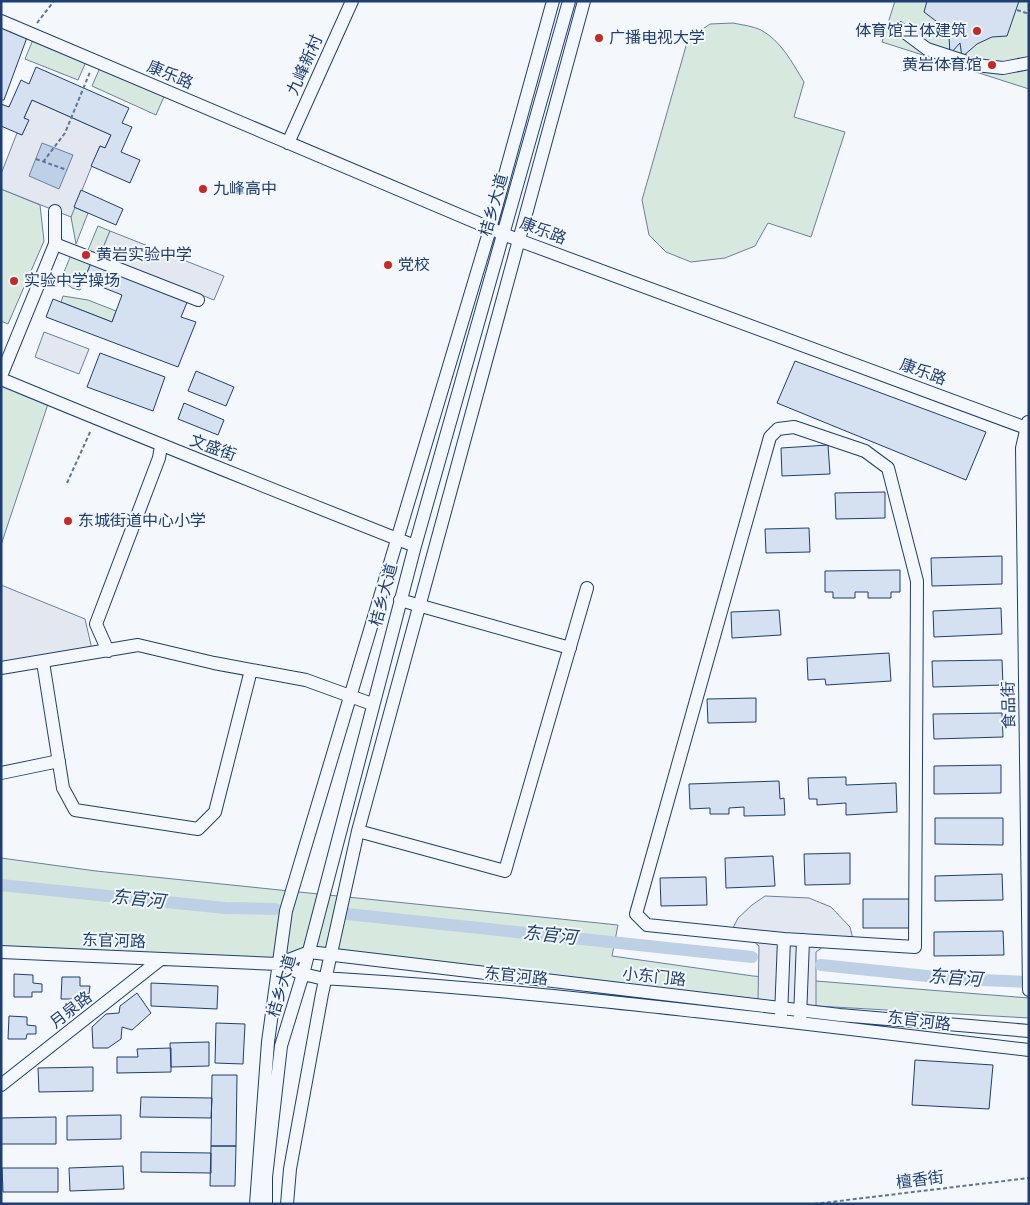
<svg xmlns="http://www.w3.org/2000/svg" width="1030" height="1205" viewBox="0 0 1030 1205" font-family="'Varela Round','Noto Sans SC',sans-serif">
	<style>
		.green { fill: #d7e8df; stroke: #687fa3 }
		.parking { fill: #e3e8f0; stroke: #687fa3 }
		.water { fill: #bed0e5; stroke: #687fa3 }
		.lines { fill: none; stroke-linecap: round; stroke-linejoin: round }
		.canal { stroke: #bed0e5; stroke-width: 12 }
		.building { fill: #d5e0f0; stroke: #1d3f73 }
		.minor-casing { stroke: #1d3f73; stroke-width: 14 }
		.path { stroke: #5e769c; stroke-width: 2; stroke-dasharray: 4 2.5; stroke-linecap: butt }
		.minor { stroke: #f4f7fb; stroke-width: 12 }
		.poi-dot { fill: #c62828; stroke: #f4f7fb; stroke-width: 2 }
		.labels { text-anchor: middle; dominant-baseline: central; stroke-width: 4; stroke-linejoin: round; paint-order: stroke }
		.poi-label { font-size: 16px; fill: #1d3f73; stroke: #f4f7fb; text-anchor: start }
		.street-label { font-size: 16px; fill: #1d3f73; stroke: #f4f7fb }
		.water-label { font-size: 18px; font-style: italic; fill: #1d3f73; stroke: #f4f7fb }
	</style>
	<rect width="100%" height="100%" fill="#f4f7fb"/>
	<!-- green -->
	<path class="green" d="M895,1H1029V89L882,42Z
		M733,23C742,25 753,26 761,30C781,41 792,62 804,82L794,117L845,132L811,237L768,223L755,246L725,258L691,262L666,252L649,235L642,200L688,39L710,24Z
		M35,35L88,57L78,80L25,59Z
		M102,63L166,92L156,115L92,86Z
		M1,189L40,205L44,241L8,324L1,321Z
		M74,207L88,213L76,244L71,217Z
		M98,226L110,231L100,255L88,250Z
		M71,255L91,263L80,290L72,288L61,279Z
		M63,296L88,300L116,311L112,322L61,302Z
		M1,385L48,404L1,545Z
		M1,858L96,871L618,925L612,956L753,976L1029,998V1018L816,1006L345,953L278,964L1,952Z"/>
	<!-- parking -->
	<path class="parking" d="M32,100L111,135L105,148L100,146L71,217L1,189V174L17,133L22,135L28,120L24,118Z
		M110,231L224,276L214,300L100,255Z
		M44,332L89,349L79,374L35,357Z
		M1,585L85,619L91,645L89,654L1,668Z
		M765,896L809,898L831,907L850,927L854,943L831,941L816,952V1006L758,1000L759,946L746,935L730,934L738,918L752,905Z"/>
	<!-- water -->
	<path class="water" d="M42,143L73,155L59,189L29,176Z"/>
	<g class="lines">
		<!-- canal -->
		<path class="canal" d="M1,885L225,908L275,909
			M347,914L752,957
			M821,965L956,979L1029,982"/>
	</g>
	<!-- building -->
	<path class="building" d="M927,1H1019L1007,36L992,37L977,44L962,57L960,43L950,54L949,37L944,27L924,12Z
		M4,22L29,32L4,100H1V31Z
		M36,67L129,108L122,123L132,127L121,152L140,160L130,183L91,166L100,146L105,148L111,135L32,100L24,118L29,120L22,135L1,126V104L9,107L21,80L29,84Z
		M81,190L123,209L116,225L74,207Z
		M91,263L188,300L181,317L196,322L178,367L46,317L53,299L112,322L122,295L84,280Z
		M100,353L165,377L153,411L87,387Z
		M795,361L986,432L966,480L777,403Z
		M196,371L234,387L226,406L188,391Z
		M184,403L224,420L218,435L178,419Z
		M828,445L830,474L782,476L781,448Z
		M885,492V518L836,519L835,493Z
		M809,528L810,552L766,553L765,529Z
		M1002,556V584L932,586L931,558Z
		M900,570V592H891V598H868V592H855V598H833V592H825V571Z
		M1001,608L1002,634L934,637L933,611Z
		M779,610L781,635L732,638L731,612Z
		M889,653L891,681L826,685L825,679L808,680L807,658Z
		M1002,660L1003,685L933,687L932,661Z
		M756,698V722L708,723L707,699Z
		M1002,713L1003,737L934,739L933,714Z
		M1001,765V793L934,794V766Z
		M846,777V785L896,783L897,812L846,815V803L817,805V799H809L808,778Z
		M779,781L780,799L784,798L785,815L744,816V807L729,808V814H710V808L690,809L689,784Z
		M935,818H1003V845L935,844Z
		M850,853V884L805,885L804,854Z
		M773,856L775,886L726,888L725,858Z
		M1002,874L1003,900L935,901V876Z
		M706,877L707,905L661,906L660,878Z
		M863,899H911V928H863Z
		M1003,931L1004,955L934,956V932Z
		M14,974L33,975V983L42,984V992H32V997H14Z
		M62,977H80V986H90L89,994H80V999H61Z
		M151,983L218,986L217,1009L151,1006Z
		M137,993L151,1013L132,1030L122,1027L121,1039L108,1048H93L92,1027L106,1014L119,1013L120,1006Z
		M9,1016L27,1017V1025L36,1026V1034H27L26,1039H8Z
		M216,1023L245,1024L243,1064L215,1063Z
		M209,1042V1066L171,1067L170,1043Z
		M171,1048V1072L117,1073V1057H138L137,1049Z
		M915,1060L993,1065L989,1109L912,1105Z
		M93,1067V1091L39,1092L38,1068Z
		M212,1075H237L236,1146H211Z
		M141,1097L212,1098L211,1118L140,1117Z
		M121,1115V1139L67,1140V1116Z
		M56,1117V1144H1V1118Z
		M211,1146H236L235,1186H210Z
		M141,1152L211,1153V1173L141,1172Z
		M123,1166L124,1189L70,1191L69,1168Z
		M2,1168H58V1192H3Z"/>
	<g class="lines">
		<!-- minor casing -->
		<g class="minor-casing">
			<path id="minor" d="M1,21L518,240L1029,429
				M899,28L927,49L976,65L1003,68L1029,63
				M288,143L352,1
				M55,244L198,300
				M1,376L55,244V211
				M1,379C138,436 276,491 415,546
				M1028,422L1022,448L1029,990
				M794,427L865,451L888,468L917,581L915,947L784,939L647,925L636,914L770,437L778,429Z
				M400,600L570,648
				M108,651L96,624L159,458L161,446
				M43,662L63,788L75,810L198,829L215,812L251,670
				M1,668L138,645L214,663L306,680L372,704
				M1,773L59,761
				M358,831L505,871L587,588
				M1,952L278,964L303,974L320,978C557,991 793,1023 1029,1050
				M278,964L309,952L840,1015L1029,1031
				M781,1016L784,939
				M800,1018L803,940
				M1,1085L161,959
				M256,1204L268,1042L286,911L490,229L553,1
				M266,1204V1177L281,1046L303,974L415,546L569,1
				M287,1204L290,1169L322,994L358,831L584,1"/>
		</g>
		<!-- path -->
		<path class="path" d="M1017,10L1029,14
			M37,23L54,1
			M36,159L67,170
			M43,162L65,133L90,72
			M67,483L91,430
			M814,1204L1029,1178"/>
		<!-- minor -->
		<use href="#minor" class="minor"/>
	</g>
	<!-- markers -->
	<g class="poi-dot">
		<circle cx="977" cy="31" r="5"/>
		<circle cx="599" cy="38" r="5"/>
		<circle cx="992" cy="65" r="5"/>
		<circle cx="203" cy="189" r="5"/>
		<circle cx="86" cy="255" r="5"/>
		<circle cx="388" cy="265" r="5"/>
		<circle cx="14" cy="281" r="5"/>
		<circle cx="68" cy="521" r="5"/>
	</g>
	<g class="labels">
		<!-- poi labels -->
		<g class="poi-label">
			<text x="967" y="31" text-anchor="end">体育馆主体建筑</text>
			<text x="609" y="38">广播电视大学</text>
			<text x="982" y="65" text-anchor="end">黄岩体育馆</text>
			<text x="213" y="189">九峰高中</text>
			<text x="96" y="255">黄岩实验中学</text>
			<text x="398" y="265">党校</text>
			<text x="24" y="281">实验中学操场</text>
			<text x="78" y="521">东城街道中心小学</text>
		</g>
		<!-- street labels -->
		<g class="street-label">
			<text transform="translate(305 65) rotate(-66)">九峰新村</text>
			<text transform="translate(170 75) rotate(23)">康乐路</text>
			<text transform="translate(494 205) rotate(-74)">桔乡大道</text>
			<text transform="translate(543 231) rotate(21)">康乐路</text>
			<text transform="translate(923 372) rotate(20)">康乐路</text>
			<text transform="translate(213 448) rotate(20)">文盛街</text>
			<text transform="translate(384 595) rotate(-75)">桔乡大道</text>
			<text transform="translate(1009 705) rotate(-91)">食品街</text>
			<text transform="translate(114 941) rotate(2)">东官河路</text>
			<text transform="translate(516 976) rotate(6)">东官河路</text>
			<text transform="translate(654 977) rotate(6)">小东门路</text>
			<text transform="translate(282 986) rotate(-74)">桔乡大道</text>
			<text transform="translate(71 1010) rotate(-38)">月泉路</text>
			<text transform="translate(919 1021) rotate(7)">东官河路</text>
			<text transform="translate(920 1180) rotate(-7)">檀香街</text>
		</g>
		<!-- water labels -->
		<g class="water-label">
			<text transform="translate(138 899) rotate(6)">东官河</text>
			<text transform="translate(550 935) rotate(6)">东官河</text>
			<text transform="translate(955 978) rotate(4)">东官河</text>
		</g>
	</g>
	<!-- border -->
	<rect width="1030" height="1205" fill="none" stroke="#1d3f73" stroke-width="5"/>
</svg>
